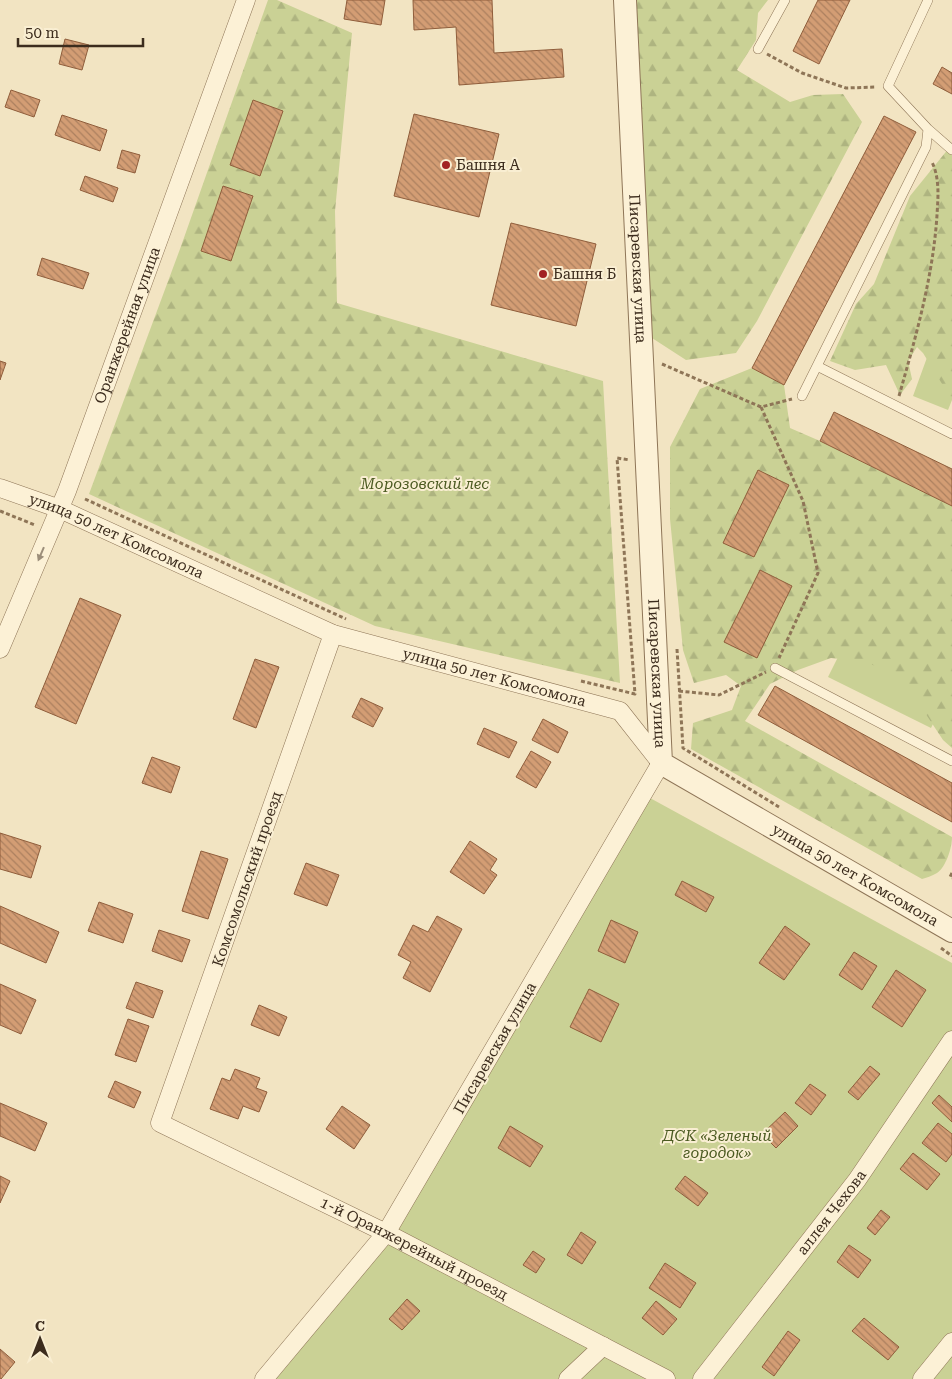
<svg xmlns="http://www.w3.org/2000/svg" width="952" height="1379" viewBox="0 0 952 1379" font-family="'Roboto Serif',serif">
	<style>
		.green { fill: #cad195 }
		.forest { fill: url(#forest-firs) }
		.building { fill: url(#building-back-hatch); stroke: #8f5d3b }
		.lines { fill: none; stroke-linecap: round; stroke-linejoin: round }
		.service-casing { stroke: #8e7557; stroke-width: 10 }
		.minor-casing { stroke: #8e7557; stroke-width: 19 }
		.tertiary-casing { stroke: #8e7557; stroke-width: 24 }
		.path { stroke: #8e7557; stroke-width: 3; stroke-dasharray: 4 2.5; stroke-linecap: butt }
		.service { stroke: #fcf1d6; stroke-width: 9 }
		.minor { stroke: #fcf1d6; stroke-width: 18 }
		.tertiary { stroke: #fcf1d6; stroke-width: 22 }
		.oneway { fill: #9c8e7a }
		.poi-dot { fill: #a22222; stroke: #f9eed2; stroke-width: 2 }
		.labels { text-anchor: middle; dominant-baseline: central; stroke-width: 4; stroke-linejoin: round; paint-order: stroke }
		.poi-label { font-size: 15px; fill: #3c2c1d; stroke: #f9eed2; text-anchor: start }
		.street-label { font-size: 15px; fill: #3c2c1d; stroke: #f9eed2 }
		.park-label { font-size: 15px; font-style: italic; fill: #4b5a21; stroke: #f9eed2 }
	</style>
	<defs>
		<pattern id="forest-firs" width="22" height="20" patternUnits="userSpaceOnUse" patternTransform="scale(1.25)"><rect width="22" height="20" fill="#cad195"/><path d="M5 1l3.5 6h-7zM16 11l3.5 6h-7z" fill="#aeb480"/></pattern>
		<pattern id="building-back-hatch" width="6" height="6" patternUnits="userSpaceOnUse" patternTransform="scale(1.25)"><rect width="6" height="6" fill="#d39d74"/><path d="M-1 5l2 2M0 0l6 6M5-1l2 2" fill="none" stroke="#ac805f"/></pattern>
	</defs>
	<rect width="100%" height="100%" fill="#f2e4c2"/>
	<!-- green -->
	<path class="green" d="M929,352L952,361V400L948,410L913,396Z
		M854,625L952,686L931,728L828,677Z
		M650,798L952,963V1379H276L388,1243Z"/>
	<!-- forest -->
	<path class="forest" d="M268,0H277L352,33L335,211L337,303L603,381L620,683L375,626L89,494L180,249Z
		M632,0H768L758,13L756,40L737,70L790,102L813,95L843,94L862,122L757,321L736,353L686,360L652,338Z
		M949,148H952V400L923,353L917,347L908,361L912,379L900,395L886,365L855,370L830,361L856,304L874,284L910,196Z
		M752,368L784,385L790,428L820,441L952,506V748L943,740L902,678L866,662L831,658L798,670L770,684L745,721L952,837C952,848 946,867 937,873C932,876 926,878 922,879L691,749L693,723L732,710L741,686L726,675L694,683L683,650L670,519V447L700,389Z"/>
	<!-- building -->
	<path class="building" d="M347,0H385L381,25L344,19Z
		M413,0H492L494,53L562,49L564,77L459,85L456,27L414,30Z
		M818,0H850L819,64L793,51Z
		M65,39L89,45L82,70L59,64Z
		M942,67L952,73V94L933,84Z
		M11,90L40,100L34,117L5,107Z
		M253,100L283,111L260,176L230,165Z
		M414,114L499,134L479,217L394,196Z
		M62,115L107,130L100,151L55,135Z
		M884,116L916,132L784,385L752,368Z
		M122,150L140,155L135,173L117,168Z
		M85,176L118,188L113,202L80,190Z
		M223,186L253,196L231,261L201,251Z
		M511,223L596,244L576,326L491,305Z
		M42,258L89,273L83,289L37,275Z
		M0,361L6,363L0,380Z
		M834,412L952,469V506L820,441Z
		M758,470L789,485L754,557L723,543Z
		M760,570L792,586L757,658L724,642Z
		M80,598L121,615L76,724L35,707Z
		M255,659L279,667L256,728L233,719Z
		M775,686L952,783V822L758,715Z
		M361,698L383,708L373,727L352,717Z
		M543,719L568,732L558,753L532,740Z
		M484,728L517,742L509,758L477,744Z
		M531,751L551,762L536,788L516,777Z
		M152,757L180,767L171,793L142,783Z
		M0,833L41,846L31,878L0,869Z
		M470,841L497,859L490,870L497,875L484,894L450,872Z
		M201,851L228,859L208,919L182,911Z
		M306,863L339,875L327,906L294,894Z
		M682,881L714,897L706,912L675,895Z
		M99,902L133,914L123,943L88,931Z
		M0,906L59,932L46,963L0,943Z
		M437,916L462,929L430,992L403,978L411,962L398,955L413,925L428,932Z
		M611,920L638,932L625,963L598,951Z
		M785,926L810,944L784,980L759,963Z
		M159,930L190,940L182,962L152,951Z
		M854,952L877,966L862,990L839,975Z
		M896,970L926,990L902,1027L872,1007Z
		M136,982L163,991L153,1018L126,1008Z
		M0,984L36,1000L21,1034L0,1025Z
		M589,989L619,1004L601,1042L570,1027Z
		M259,1005L287,1017L279,1036L251,1025Z
		M128,1019L149,1026L136,1062L115,1055Z
		M870,1066L880,1074L858,1100L848,1092Z
		M235,1069L260,1078L256,1088L267,1092L259,1112L243,1106L238,1119L210,1109L222,1078L230,1081Z
		M115,1081L141,1092L134,1108L108,1097Z
		M810,1084L826,1095L811,1115L795,1103Z
		M939,1095L952,1107V1122L932,1103Z
		M0,1103L47,1123L35,1151L0,1136Z
		M342,1106L370,1125L354,1149L326,1129Z
		M785,1112L798,1126L776,1148L762,1134Z
		M938,1123L952,1134V1154L946,1162L922,1143Z
		M510,1126L543,1146L530,1167L498,1148Z
		M913,1153L940,1174L927,1190L900,1169Z
		M0,1176L10,1181L0,1203Z
		M685,1176L708,1193L698,1206L675,1189Z
		M881,1210L890,1217L875,1235L867,1228Z
		M581,1232L596,1242L582,1264L567,1255Z
		M849,1245L871,1260L858,1278L837,1262Z
		M533,1251L545,1259L536,1273L523,1265Z
		M665,1263L696,1283L680,1308L649,1288Z
		M407,1299L420,1311L402,1330L389,1319Z
		M656,1301L677,1319L663,1335L642,1318Z
		M864,1318L899,1347L888,1360L852,1331Z
		M788,1331L800,1340L774,1376L762,1367Z
		M0,1349L15,1362L1,1379H0Z"/>
	<g class="lines">
		<!-- service casing -->
		<g class="service-casing">
			<path id="service" d="M758,49L785,0
				M928,129L952,150
				M817,366L952,434
				M802,396L926,147L928,129L888,86L928,0
				M775,668L952,761"/>
		</g>
		<!-- minor casing -->
		<g class="minor-casing">
			<g id="minor">
				<path id="s1" d="M0,488L60,509L333,634L620,711L661,763L386,1233L264,1379"/>
				<path id="s2" d="M333,634L160,1123L386,1233L666,1379"/>
				<path id="s3" d="M0,649L67,491L246,0"/>
				<path d="M568,1379L603,1346"/>
				<path id="s4" d="M702,1379L857,1180L952,1040"/>
				<path d="M922,1379L952,1342"/>
			</g>
		</g>
		<!-- tertiary casing -->
		<g class="tertiary-casing">
			<g id="tertiary">
				<path id="s5" d="M625,0L661,763L952,931"/>
			</g>
		</g>
		<!-- path -->
		<path class="path" d="M767,54L802,73L846,88L876,87
			M662,364L761,407L792,399
			M899,396C916,336 933,277 937,215C938,198 940,179 932,162
			M761,407L803,501L818,573L779,658
			M85,499L346,619
			M0,511L35,525
			M677,649L683,748L779,807
			M581,681L635,694L617,458L630,460
			M679,691L719,695L766,672
			M952,873L950,877L952,878
			M941,948L952,956"/>
		<!-- service -->
		<use href="#service" class="service"/>
		<!-- minor -->
		<use href="#minor" class="minor"/>
		<!-- tertiary -->
		<use href="#tertiary" class="tertiary"/>
	</g>
	<!-- one-way arrows -->
	<defs><path id="oneway-solid" d="M-6-.8H1V-3.2L6.5 0L1 3.2V.8H-6Z" transform="scale(1.25)"/></defs>
	<use class="oneway" href="#oneway-solid" transform="translate(41 554) rotate(113)"/>
	<!-- markers -->
	<g class="poi-dot">
		<circle cx="446" cy="165" r="5"/>
		<circle cx="543" cy="274" r="5"/>
	</g>
	<g class="labels">
		<!-- poi labels -->
		<g class="poi-label">
			<text x="456" y="165">Башня А</text>
			<text x="553" y="274">Башня Б</text>
		</g>
		<!-- street labels -->
		<g class="street-label">
			<text stroke="none"><textPath href="#s5" startOffset="269">Писаревская улица</textPath></text>
			<text stroke="none"><textPath href="#s3" startOffset="348">Оранжерейная улица</textPath></text>
			<text stroke="none"><textPath href="#s1" startOffset="126">улица 50 лет Комсомола</textPath></text>
			<text stroke="none"><textPath href="#s5" startOffset="674">Писаревская улица</textPath></text>
			<text stroke="none"><textPath href="#s1" startOffset="531">улица 50 лет Комсомола</textPath></text>
			<text stroke="none"><textPath href="#s5" startOffset="988">улица 50 лет Комсомола</textPath></text>
			<text transform="translate(247 879) rotate(-71)">Комсомольский проезд</text>
			<text transform="translate(495 1048) rotate(-60)">Писаревская улица</text>
			<text stroke="none"><textPath href="#s4" startOffset="211">аллея Чехова</textPath></text>
			<text stroke="none"><textPath href="#s2" startOffset="802">1-й Оранжерейный проезд</textPath></text>
		</g>
		<!-- park labels -->
		<g class="park-label">
			<text x="425" y="484">Морозовский лес</text>
			<text x="717" y="1136">ДСК «Зеленый<tspan x="717" dy="17">городок»</tspan></text>
		</g>
	</g>
	<!-- north arrow -->
	<g transform="translate(40 1339)" stroke="#f9eed2" stroke-width="4" paint-order="stroke">
	<path d="M0-4L9 19L0 12L-9 19Z" fill="#3c2c1d"/>
	<text y="-8" font-size="14" font-weight="bold" text-anchor="middle" fill="#3c2c1d">С</text>
	</g>
	<!-- scale -->
	<path d="M18 38v8h125v-8" fill="none" stroke="#3c2c1d" stroke-width="2.5"/>
	<text x="25" y="38" font-size="15" fill="#3c2c1d" stroke="#f9eed2" stroke-width="4" paint-order="stroke">50 m</text>
</svg>
